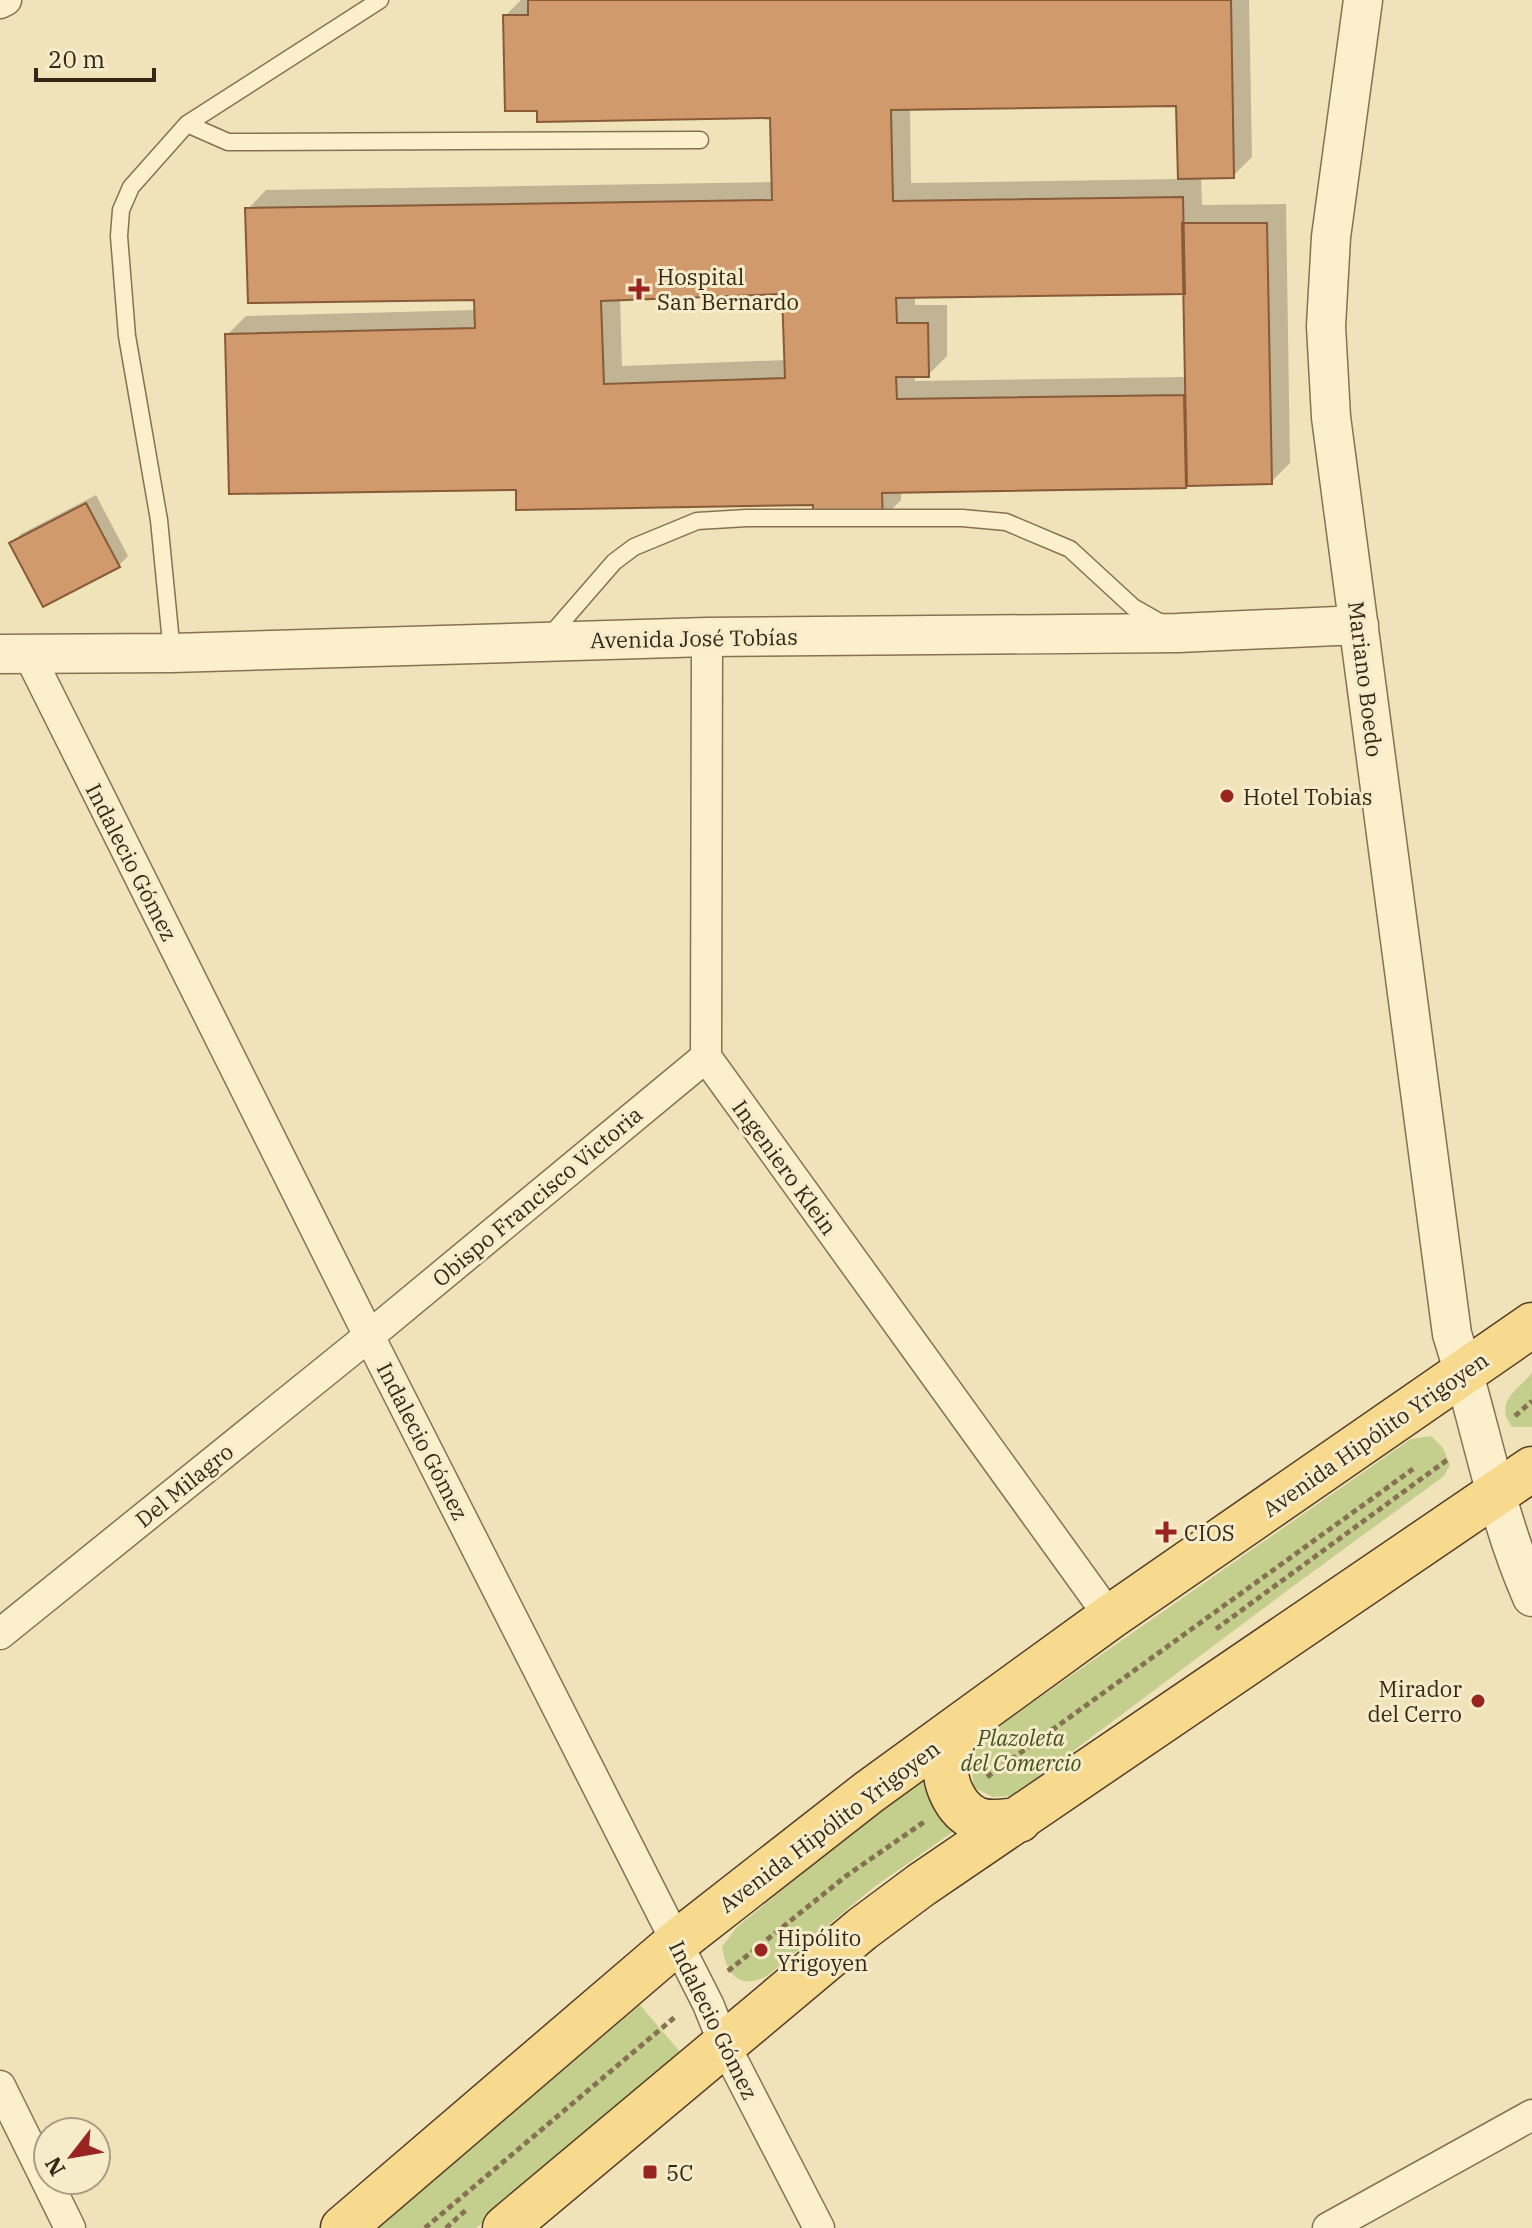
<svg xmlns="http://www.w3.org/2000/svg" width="1532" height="2228" viewBox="0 0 1532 2228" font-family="'IBM Plex Serif',serif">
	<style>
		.green { fill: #c4ce8d }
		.shadow { fill: #0003; fill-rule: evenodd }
		.building { fill: #d19a6c; stroke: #875a38; stroke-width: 2; fill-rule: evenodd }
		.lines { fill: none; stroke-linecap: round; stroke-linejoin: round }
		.service-casing { stroke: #877153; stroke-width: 19 }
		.minor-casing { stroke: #877153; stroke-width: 33 }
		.tertiary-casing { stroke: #877153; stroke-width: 41 }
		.primary-casing { stroke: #543e28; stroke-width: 47 }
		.path { stroke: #877153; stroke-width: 5; stroke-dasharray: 6 4; stroke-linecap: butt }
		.service { stroke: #fbefcc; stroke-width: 16 }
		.minor { stroke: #fbefcc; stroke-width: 30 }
		.tertiary { stroke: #fbefcc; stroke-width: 38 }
		.primary { stroke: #f7da8d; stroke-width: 44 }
		.poi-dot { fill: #992420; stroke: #f7ecc9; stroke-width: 3 }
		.labels { text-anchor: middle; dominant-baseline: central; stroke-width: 6; stroke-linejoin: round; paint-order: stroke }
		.poi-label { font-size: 22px; fill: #352819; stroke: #f7ecc9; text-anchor: start }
		.street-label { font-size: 22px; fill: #352819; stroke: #f7ecc9 }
		.park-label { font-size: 22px; font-style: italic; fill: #43521f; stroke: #f7ecc9 }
	</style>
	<rect width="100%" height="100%" fill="#f0e2b9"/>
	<!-- green -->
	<path class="green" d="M1532,1373V1427H1512C1494,1403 1516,1391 1532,1373Z
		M1431,1436L1443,1448L1450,1465L1444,1476L1292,1587L1013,1796L993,1797L973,1787L972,1757L986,1735L1411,1439Z
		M935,1772L957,1829L874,1887L767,1976C739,1990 727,1975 722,1947L736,1928L891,1801Z
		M640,2005L681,2053L476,2228H378Z"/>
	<!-- shadow -->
	<path class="shadow" d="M521,0H1249L1252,157L1233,176H1201L1202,205L1286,204L1290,463L1271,482L901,490V500L882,519L815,503L518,488L227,335L246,316L477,310L476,298L248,209L266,190L773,182L772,116L539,109L505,16ZM1178,104L1180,179L911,183L910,108ZM784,292L787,360L622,366L620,298ZM1186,292L1187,377L915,381V375H928L947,356V305H915V296Z
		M96,495L128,556L118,566L12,544L21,534Z"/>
	<!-- building -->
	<path class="building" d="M528,0H1231L1234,178L1178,179L1176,106L891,110L893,201L1183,197L1185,294L896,298L897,323H928L929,377H896L897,399L1184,395L1186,488L882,493L883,521H813V505L516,510V490L229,494L225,334L475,328L474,300L248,303L245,208L772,200L770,118L537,122V111H505L503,15H528ZM782,294L785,378L604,384L601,301Z
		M1182,223H1267L1272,484L1187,486Z
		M86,503L120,567L43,607L9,543Z"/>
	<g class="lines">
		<!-- service casing -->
		<g class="service-casing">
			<path id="service" d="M187,124L228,142L700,140
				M548,638L614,562L634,547L697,521L747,518H962L1006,522L1070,549L1133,607L1163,624
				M172,653L159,520L127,336L119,236L121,210L131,187L187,124L380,0"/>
		</g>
		<!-- minor casing -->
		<g class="minor-casing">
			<path id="minor" d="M0,3L6,0
				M707,637L706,1057L1110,1617
				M28,653L369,1336L708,2004L725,2046L819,2228
				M0,1634L369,1336L706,1057
				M0,2086L70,2228
				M1328,2228L1532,2115"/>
		</g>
		<!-- tertiary casing -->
		<g class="tertiary-casing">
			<path id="tertiary" d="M1363,0L1331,237L1326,326L1331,417L1452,1334C1480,1421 1495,1513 1532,1597
				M0,654L172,653L707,637L1178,633L1359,625"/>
		</g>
		<!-- primary casing -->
		<g class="primary-casing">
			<path id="primary" d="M958,1728C954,1739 947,1752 946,1764C944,1784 956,1809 974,1818C987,1825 1005,1821 1019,1820
				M343,2228L677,1942L869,1792L1110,1617L1532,1325
				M505,2228L862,1929L921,1885L1532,1469"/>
		</g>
		<!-- path -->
		<path class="path" d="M1515,1416L1532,1401
			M1216,1629L1447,1460
			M987,1777L1413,1469
			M728,1971L846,1876L924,1822
			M425,2228L675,2017
			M446,2228L466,2210"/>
		<!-- service -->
		<use href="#service" class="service"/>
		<!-- minor -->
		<use href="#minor" class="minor"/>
		<!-- tertiary -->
		<use href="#tertiary" class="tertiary"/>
		<!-- primary -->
		<use href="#primary" class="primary"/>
	</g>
	<!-- markers -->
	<g class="poi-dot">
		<path d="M635 277h8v8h8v8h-8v8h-8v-8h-8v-8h8z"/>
		<circle cx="1227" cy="796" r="8"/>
		<path d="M1162 1520h8v8h8v8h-8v8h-8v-8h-8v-8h8z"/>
		<circle cx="1478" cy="1701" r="8"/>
		<circle cx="761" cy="1950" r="8"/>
		<rect x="642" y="2164" width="16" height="16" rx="4"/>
	</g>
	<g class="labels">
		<!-- poi labels -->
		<g class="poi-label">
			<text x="657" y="276">Hospital<tspan x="657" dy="25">San Bernardo</tspan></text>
			<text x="1243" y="796">Hotel Tobias</text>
			<text x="1184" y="1532">CIOS</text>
			<text x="1462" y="1688" text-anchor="end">Mirador<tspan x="1462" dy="25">del Cerro</tspan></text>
			<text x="777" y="1937">Hipólito<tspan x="777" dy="25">Yrigoyen</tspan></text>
			<text x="666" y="2172">5C</text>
		</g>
		<!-- street labels -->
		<g class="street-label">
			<text transform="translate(694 638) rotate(-1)">Avenida José Tobías</text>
			<text transform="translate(1366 679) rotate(83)">Mariano Boedo</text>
			<text transform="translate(132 862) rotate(63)">Indalecio Gómez</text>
			<text transform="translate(785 1167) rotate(54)">Ingeniero Klein</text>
			<text transform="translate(537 1196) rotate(-40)">Obispo Francisco Victoria</text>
			<text transform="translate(1375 1434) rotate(-35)">Avenida Hipólito Yrigoyen</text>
			<text transform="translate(423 1441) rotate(63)">Indalecio Gómez</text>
			<text transform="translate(184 1485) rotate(-39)">Del Milagro</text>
			<text transform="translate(829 1826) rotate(-37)">Avenida Hipólito Yrigoyen</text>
			<text transform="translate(714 2020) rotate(64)">Indalecio Gómez</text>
		</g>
		<!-- park labels -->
		<g class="park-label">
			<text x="1021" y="1737">Plazoleta<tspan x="1021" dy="25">del Comercio</tspan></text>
		</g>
	</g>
	<!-- north arrow -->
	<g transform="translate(72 2156) rotate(239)"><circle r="38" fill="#f7ecc9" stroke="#a99e83" stroke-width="2"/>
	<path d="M0-6L14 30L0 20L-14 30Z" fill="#992420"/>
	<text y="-12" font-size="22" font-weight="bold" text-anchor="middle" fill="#352819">N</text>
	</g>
	<!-- scale -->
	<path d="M36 68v12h118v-12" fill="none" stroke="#352819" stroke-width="4"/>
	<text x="48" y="68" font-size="24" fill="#352819" stroke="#f7ecc9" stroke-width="6" paint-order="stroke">20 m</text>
</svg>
